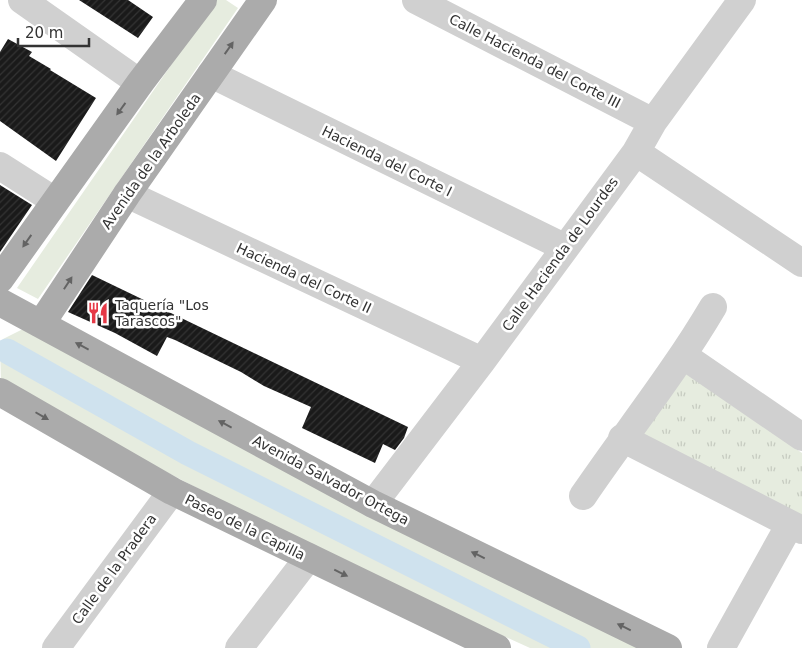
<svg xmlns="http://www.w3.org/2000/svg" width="802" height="648" viewBox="0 0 802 648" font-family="'DejaVu Sans',sans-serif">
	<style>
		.grass { fill: #e6ecdf }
		.park { fill: url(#park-tufts) }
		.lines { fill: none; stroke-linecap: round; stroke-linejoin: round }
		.canal { stroke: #cfe2ee; stroke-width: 25 }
		.building { fill: url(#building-hatch) }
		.minor { stroke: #d0d0d0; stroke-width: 28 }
		.major { stroke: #ababab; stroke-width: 28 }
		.oneway { fill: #636363 }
		.labels { text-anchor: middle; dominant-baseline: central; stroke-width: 5; stroke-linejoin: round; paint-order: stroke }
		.street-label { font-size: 14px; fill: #333; stroke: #fff }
		.poi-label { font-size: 14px; fill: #333; stroke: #fff; text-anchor: start }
	</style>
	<defs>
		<pattern id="park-tufts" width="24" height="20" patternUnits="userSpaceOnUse" patternTransform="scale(1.25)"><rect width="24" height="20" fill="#e6ecdf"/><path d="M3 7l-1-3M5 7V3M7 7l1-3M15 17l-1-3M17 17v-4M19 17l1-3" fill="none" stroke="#c6cbc0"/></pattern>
		<pattern id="building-hatch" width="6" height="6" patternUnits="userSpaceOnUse" patternTransform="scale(1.25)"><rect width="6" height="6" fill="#1a1a1a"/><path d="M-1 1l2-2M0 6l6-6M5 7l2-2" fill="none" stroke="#333"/></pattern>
	</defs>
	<rect width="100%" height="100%" fill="#fff"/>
	<!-- grass -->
	<path class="grass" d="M216,0H226L238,8L38,299L17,288Z
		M29,326L675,648H530L330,558L1,385L0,344L3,339Z"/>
	<!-- park -->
	<path class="park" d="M682,370L802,453V518L637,435Z"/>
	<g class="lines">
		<!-- canal -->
		<path class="canal" d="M7,351L188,453L578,648"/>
	</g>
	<!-- building -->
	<path class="building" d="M79,0H128L153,17L138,38Z
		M8,39L32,52L29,56L51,69L50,70L96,98L56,161L0,121V52Z
		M0,185L32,205L0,252Z
		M92,275L408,427L404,438L395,450L383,444L375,463L302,428L311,407L264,386L241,372L175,340L167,337L157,356L115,333L68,312Z"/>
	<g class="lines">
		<!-- minor -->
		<path class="minor" d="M22,0L140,83
			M416,0L653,122
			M211,74L564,247
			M636,152L802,263
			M0,166L55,201
			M127,194L482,361
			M684,356L802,437
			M622,438L802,530
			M583,496C626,433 674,373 713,307
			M373,504L482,361L636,152L653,122L742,0
			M56,648L172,491
			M239,648L309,557
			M721,648L790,524"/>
		<!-- major -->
		<path class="major" d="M0,279L140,83L203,0
			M0,302L373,504L668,648
			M41,324L127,194L263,0
			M0,392L172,491L497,648"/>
	</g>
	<!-- one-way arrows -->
	<defs><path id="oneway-solid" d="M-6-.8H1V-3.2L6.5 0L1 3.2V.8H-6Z" transform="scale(1.25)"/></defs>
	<g class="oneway">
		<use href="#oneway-solid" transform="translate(229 48) rotate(-55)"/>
		<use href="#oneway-solid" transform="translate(121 109) rotate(126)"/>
		<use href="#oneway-solid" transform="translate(27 241) rotate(125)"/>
		<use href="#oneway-solid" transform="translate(68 283) rotate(-57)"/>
		<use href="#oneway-solid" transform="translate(82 346) rotate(-152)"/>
		<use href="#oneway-solid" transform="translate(42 416) rotate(30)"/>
		<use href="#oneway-solid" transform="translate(225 424) rotate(-152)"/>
		<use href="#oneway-solid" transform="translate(478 555) rotate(-154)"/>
		<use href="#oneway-solid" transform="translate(341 573) rotate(26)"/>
		<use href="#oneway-solid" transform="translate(624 627) rotate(-154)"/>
	</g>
	<!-- icons -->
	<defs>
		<g id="restaurant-bare" transform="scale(1.725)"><path d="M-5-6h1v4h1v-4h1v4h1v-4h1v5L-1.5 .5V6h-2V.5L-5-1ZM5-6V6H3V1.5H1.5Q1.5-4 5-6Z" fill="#e63946" stroke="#fff" stroke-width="2.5" paint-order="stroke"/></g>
	</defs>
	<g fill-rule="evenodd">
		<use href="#restaurant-bare" x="98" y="313"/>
	</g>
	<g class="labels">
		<!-- street labels -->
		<g class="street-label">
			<text transform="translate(535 61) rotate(27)">Calle Hacienda del Corte III</text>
			<text transform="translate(151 161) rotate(-55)">Avenida de la Arboleda</text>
			<text transform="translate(387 161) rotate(26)">Hacienda del Corte I</text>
			<text transform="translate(560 254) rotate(-54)">Calle Hacienda de Lourdes</text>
			<text transform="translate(304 278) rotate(25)">Hacienda del Corte II</text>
			<text transform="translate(331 480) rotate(28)">Avenida Salvador Ortega</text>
			<text transform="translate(245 527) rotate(26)">Paseo de la Capilla</text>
			<text transform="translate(114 569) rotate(-54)">Calle de la Pradera</text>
		</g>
		<!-- poi labels -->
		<g class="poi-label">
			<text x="115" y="305">Taquería "Los<tspan x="115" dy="16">Tarascos"</tspan></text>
		</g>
	</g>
	<!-- scale -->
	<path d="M18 38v8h71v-8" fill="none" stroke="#333333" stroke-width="2.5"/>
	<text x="25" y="38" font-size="15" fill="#333333" stroke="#ffffff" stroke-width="4" paint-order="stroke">20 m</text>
</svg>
